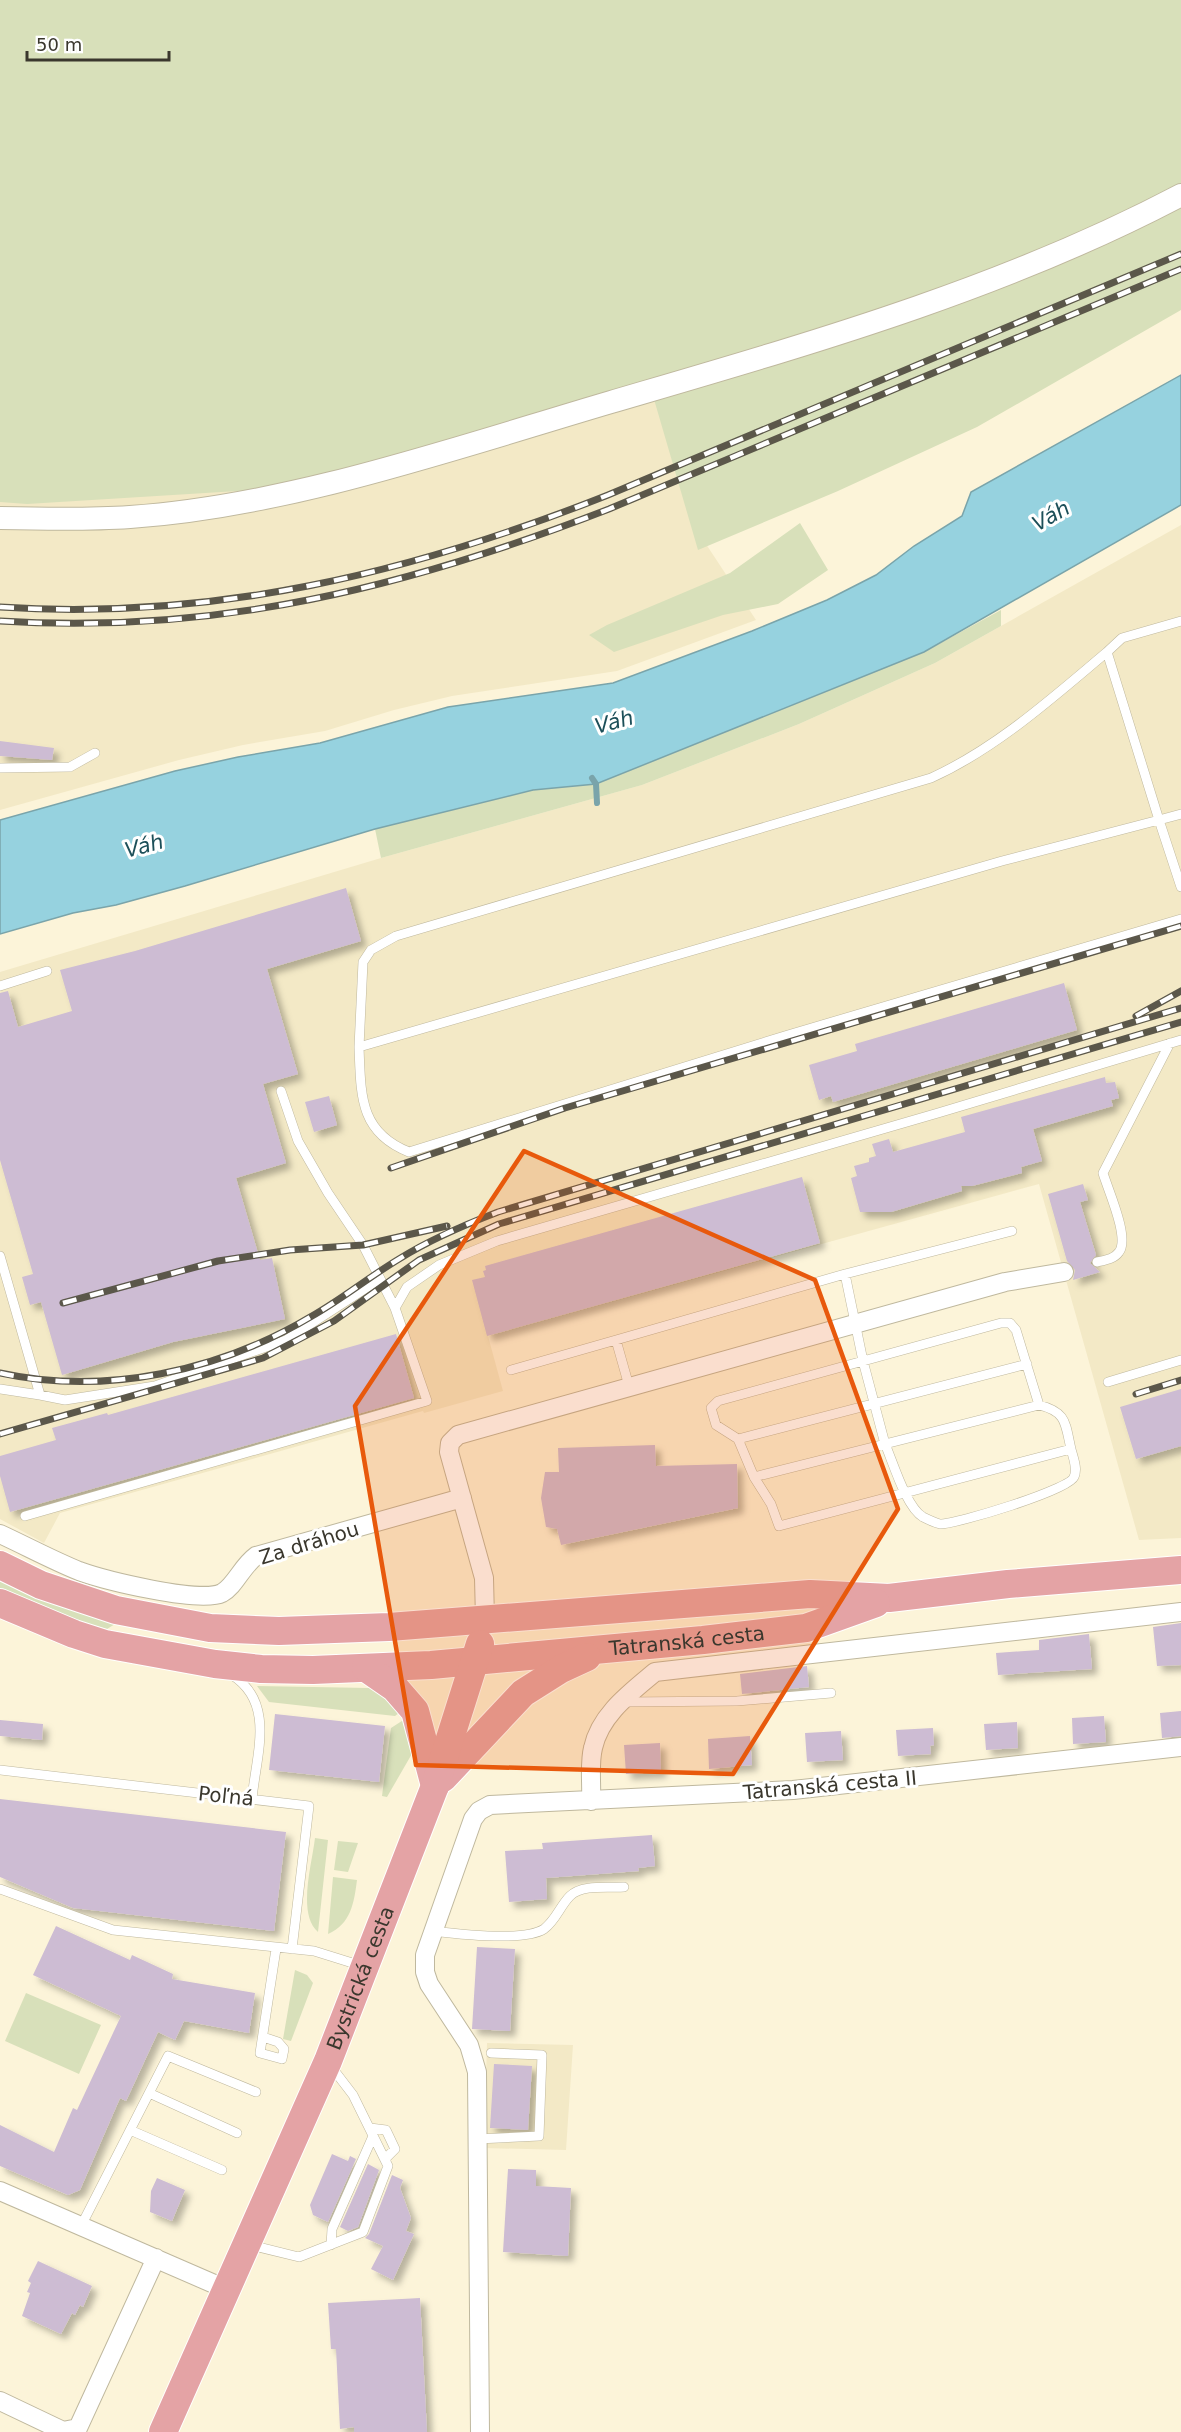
<svg xmlns="http://www.w3.org/2000/svg" width="1181" height="2432" viewBox="0 0 1181 2432" font-family="'DejaVu Sans',sans-serif">
	<style>
		.built { fill: #f3e9c6 }
		.green { fill: #d8e0ba }
		.water { fill: #96d2df; stroke: #7aa4aa; stroke-width: 1.5 }
		.lines { fill: none; stroke-linecap: round; stroke-linejoin: round }
		.stream { stroke: #7aa4aa; stroke-width: 6 }
		.building { fill: #cdbcd3; filter: url(#shadow) }
		.service-casing { stroke: #bfb89e; stroke-width: 10 }
		.minor-casing { stroke: #bfb89e; stroke-width: 20 }
		.tertiary-casing { stroke: #bfb89e; stroke-width: 24 }
		.primary-casing { stroke: #fff; stroke-width: 30 }
		.service { stroke: #fff; stroke-width: 9 }
		.minor { stroke: #fff; stroke-width: 18 }
		.tertiary { stroke: #fff; stroke-width: 22 }
		.primary { stroke: #e4a3a5; stroke-width: 28 }
		.rail-casing { stroke: #5b574a; stroke-width: 7 }
		.rail { stroke: #fff; stroke-width: 4.5; stroke-dasharray: 14; stroke-linecap: butt }
		.marked { fill: #e8590c; fill-opacity: 0.2; stroke: #e8590c; stroke-width: 4.5; stroke-linejoin: round }
		.labels { text-anchor: middle; dominant-baseline: central; stroke-width: 6; stroke-linejoin: round; paint-order: stroke }
		.street-label { font-size: 20px; fill: #3a372d; stroke: #fff }
		.water-label { font-size: 21px; font-style: italic; fill: #1c4f59; stroke: #fff }
	</style>
	<defs>
		<filter id="shadow"><feDropShadow dx="5.5" dy="5.5" stdDeviation="3" flood-color="#0004"/></filter>
	</defs>
	<rect width="100%" height="100%" fill="#fcf4d9"/>
	<!-- built -->
	<path class="built" d="M655,377L702,538L756,620L617,671L452,696L394,710L325,731L243,745L179,760L0,810V490Z
		M1181,525V1538L1139,1540L1039,1184L488,1336L503,1391L424,1413L423,1411L60,1513L44,1543L0,1519V972L381,858L642,785L799,724L935,663Z
		M487,2043L573,2045L566,2150L484,2148Z"/>
	<!-- green -->
	<path class="green" d="M0,0H1181V310L977,427L838,491L698,550L651,389L528,425L254,490L27,504L0,502Z
		M800,523L828,570L778,604L723,615L614,652L589,635L607,625L730,573Z
		M1001,610V626L935,663L799,724L642,785L381,858L375,829L533,790L596,784L924,652Z
		M0,1577L115,1624L107,1629L66,1618L0,1591Z
		M257,1686L369,1688L381,1690L403,1710L395,1716L269,1702Z
		M408,1717L413,1752L387,1797L382,1796L391,1728Z
		M315,1838L328,1840L318,1932C297,1914 312,1864 315,1838Z
		M338,1841L358,1843L348,1872L334,1870Z
		M333,1877L357,1880C354,1903 351,1924 328,1934Z
		M295,1970L307,1975L313,1983L291,2041L283,2039Z
		M26,1993L101,2025L79,2074L5,2041Z"/>
	<!-- water -->
	<path class="water" d="M1181,375V505L924,652L596,784L533,790L375,829L185,886L116,905L73,913L0,934V820L175,771L238,757L320,743L448,707L613,683L752,631L827,600L876,575L914,546L962,516L971,492Z"/>
	<g class="lines">
		<!-- stream -->
		<path class="stream" d="M592,778L596,784L597,803"/>
	</g>
	<!-- building -->
	<path class="building" d="M0,741L54,748L52,760L0,756Z
		M346,888L361,941L267,969L298,1074L263,1084L286,1163L236,1178L260,1260L272,1258L285,1319L173,1342L62,1375L41,1302L30,1305L22,1277L33,1274L0,1160V993L8,991L18,1027L72,1011L60,970L135,951Z
		M1064,983L1077,1030L833,1102L831,1096L819,1100L809,1065L857,1051L855,1044Z
		M1105,1077L1106,1083L1115,1082L1119,1098L1111,1100L1113,1106L1033,1129L1042,1161L1021,1167L1022,1173L972,1186H961L962,1191L891,1212H860L851,1178L857,1176L854,1166L869,1162V1158L876,1156L872,1144L889,1139L893,1152L965,1132L961,1117Z
		M329,1096L337,1125L314,1132L305,1102Z
		M802,1177L820,1243L487,1336L472,1280L485,1277L483,1271L486,1270L485,1266Z
		M1083,1184L1088,1200L1080,1202L1096,1255L1090,1263L1100,1272L1073,1280L1075,1270L1067,1261L1048,1194Z
		M396,1334L414,1398L10,1512L0,1476V1456L56,1440L52,1428L107,1413L108,1415Z
		M1181,1389V1446L1136,1459L1120,1407Z
		M655,1445L656,1466L737,1464L738,1508L561,1545L557,1529L546,1527L541,1498L545,1472H559L558,1448Z
		M1181,1623V1665L1157,1666L1153,1627Z
		M1089,1634L1092,1669L998,1675L996,1653L1039,1650V1640Z
		M807,1666L809,1687L742,1694L740,1674Z
		M1181,1711V1736L1162,1738L1160,1713Z
		M275,1714L385,1726L379,1782L269,1770Z
		M1104,1716L1106,1742L1073,1744L1072,1718Z
		M0,1720L43,1724L42,1740L0,1736Z
		M1017,1722L1018,1748L986,1750L984,1724Z
		M933,1728L934,1745L930,1746L931,1754L898,1756L896,1730Z
		M841,1731L843,1760L807,1762L805,1733Z
		M750,1736L752,1765L709,1769L708,1739Z
		M660,1743L661,1772L626,1774L624,1745Z
		M0,1799L286,1832L274,1931L73,1908L0,1877Z
		M652,1835L655,1866L638,1868L639,1871L546,1878L547,1899L509,1902L505,1851L543,1849L542,1843Z
		M56,1926L130,1960L132,1955L173,1974L172,1979L255,1993L249,2033L184,2021L175,2040L158,2032L126,2101L120,2098L80,2190L68,2195L0,2166V2125L54,2152L73,2108L77,2110L121,2016L33,1975Z
		M477,1947L515,1949L510,2031L472,2029Z
		M494,2064L532,2066L528,2130L490,2128Z
		M332,2154L348,2161L350,2156L356,2159L328,2222L313,2215L310,2205Z
		M368,2164L379,2170L358,2227L348,2231L340,2227Z
		M508,2169L536,2170V2186L571,2188L568,2256L503,2252Z
		M392,2175L403,2180L400,2188L411,2218L406,2231L414,2234L393,2280L371,2269L383,2246L365,2238L369,2234Z
		M157,2178L185,2190L172,2221L150,2212L151,2191Z
		M38,2261L92,2286L83,2307L80,2305L75,2315L72,2313L61,2334L22,2316L30,2293L27,2292L31,2283L28,2281Z
		M420,2298L427,2432H354V2427L340,2429L336,2349H331L328,2303Z"/>
	<g class="lines">
		<!-- service casing -->
		<g class="service-casing">
			<path id="service" d="M1181,621L1122,638L1107,652L1159,820L1002,861L359,1047C361,1095 359,1132 409,1152L788,1035L1181,919
				M0,768L70,767L95,753
				M1181,814L1159,820L1181,887
				M0,986L47,971
				M359,1047L363,962L371,950L396,936L931,778C997,748 1052,698 1107,652
				M281,1091L298,1141L328,1193L363,1245L395,1308
				M0,1256L40,1395L65,1400L155,1386L286,1340L380,1279
				M1097,1262C1106,1260 1114,1259 1119,1252C1130,1238 1108,1190 1103,1173L1170,1043
				M845,1274L863,1361L885,1444L1039,1405
				M616,1340L845,1274L1012,1231
				M511,1370L616,1340L629,1386
				M1108,1382L1181,1360
				M0,1389L40,1395
				M738,1439L1027,1364
				M754,1477L771,1504L779,1526L1071,1449C1065,1423 1067,1412 1039,1405L1016,1330L1010,1323H1001L718,1401L711,1408L716,1425L738,1439L754,1477L885,1444C893,1462 906,1507 923,1517C927,1519 936,1523 940,1524C957,1524 1069,1490 1074,1477C1078,1469 1073,1457 1071,1449
				M25,1516L427,1401L395,1308L407,1287L439,1265L497,1241L938,1113L1181,1040
				M232,1675C276,1703 256,1755 252,1799
				M624,1702L737,1701L831,1693
				M0,1770L309,1806L292,1949
				M0,1889L113,1930L314,1951L362,1966
				M433,1931C457,1934 524,1942 544,1929C556,1920 560,1906 570,1896C582,1884 608,1888 624,1887
				M263,2037L278,2042L284,2049L282,2059L260,2053L276,1949
				M149,2093L237,2133
				M370,2128L386,2130L395,2149L385,2159
				M130,2130L222,2170
				M477,2139L539,2136L542,2055L491,2053
				M81,2226L168,2056L256,2092
				M250,2245L299,2257L363,2232L388,2166L353,2095L330,2065
				M331,2245L332,2229L373,2136"/>
		</g>
		<!-- minor casing -->
		<g class="minor-casing">
			<path id="minor" d="M0,1534C26,1546 52,1560 79,1571C104,1580 200,1604 222,1593C235,1586 242,1566 256,1556L462,1498
				M485,1619L484,1578L449,1452L450,1443L458,1435L1005,1282L1064,1272
				M591,1801C592,1784 589,1764 593,1748C600,1715 630,1693 655,1672L1181,1612
				M0,2191L228,2290
				M0,2401L63,2431L78,2428L156,2258
				M480,2432L477,2072L469,2045L429,1984L425,1972V1955L473,1819L479,1811L490,1805L793,1790L1181,1747"/>
		</g>
		<!-- tertiary casing -->
		<g class="tertiary-casing">
			<path id="tertiary" d="M0,518C43,519 87,520 130,517C290,506 458,447 611,402C805,345 1001,290 1181,195"/>
		</g>
		<!-- primary casing -->
		<g class="primary-casing">
			<g id="primary">
				<path d="M0,1565L41,1585L116,1610L210,1628L279,1631L389,1627L810,1594L889,1598L1008,1584L1181,1570"/>
				<path id="s1" d="M0,1603L74,1634L105,1644L215,1664L261,1669L313,1670L431,1665L703,1640L806,1628L876,1603"/>
				<path d="M366,1668L395,1688L415,1711L435,1786"/>
				<path d="M443,1778L523,1693L561,1669L587,1657"/>
				<path id="s2" d="M163,2432L328,2061L435,1786L480,1644"/>
			</g>
		</g>
		<!-- service -->
		<use href="#service" class="service"/>
		<!-- minor -->
		<use href="#minor" class="minor"/>
		<!-- tertiary -->
		<use href="#tertiary" class="tertiary"/>
		<!-- primary -->
		<use href="#primary" class="primary"/>
		<!-- rail casing -->
		<g class="rail-casing">
			<path id="rail" d="M0,607C214,621 411,573 608,495L1181,254
				M0,621C217,635 408,587 609,509L1181,269
				M1136,1016L1181,991
				M391,1168L565,1108L1181,926
				M63,1303L218,1261L290,1250L363,1245L447,1226
				M0,1373C105,1396 220,1371 312,1316C342,1299 369,1277 399,1259C431,1239 464,1225 498,1212L1181,1008
				M1136,1394L1181,1380
				M0,1434L263,1358L334,1321L419,1260L499,1224L1181,1022"/>
		</g>
		<!-- rail -->
		<use href="#rail" class="rail"/>
	</g>
	<!-- marked area -->
	<path class="marked" d="M524,1151L815,1280L898,1509L733,1774L416,1765L355,1406Z"/>
	<g class="labels">
		<!-- street labels -->
		<g class="street-label">
			<text transform="translate(309 1543) rotate(-17)">Za dráhou</text>
			<text stroke="none"><textPath href="#s1" startOffset="698">Tatranská cesta</textPath></text>
			<text transform="translate(830 1785) rotate(-5)">Tatranská cesta II</text>
			<text transform="translate(226 1796) rotate(6)">Poľná</text>
			<text stroke="none"><textPath href="#s2" startOffset="495">Bystrická cesta</textPath></text>
		</g>
		<!-- water labels -->
		<g class="water-label">
			<text transform="translate(1051 516) rotate(-30)">Váh</text>
			<text transform="translate(614 722) rotate(-15)">Váh</text>
			<text transform="translate(144 846) rotate(-15)">Váh</text>
		</g>
	</g>
	<!-- scale -->
	<path d="M27 51v9h142v-9" fill="none" stroke="#3a372d" stroke-width="3"/>
	<text x="36" y="51" font-size="18" fill="#3a372d" stroke="#ffffff" stroke-width="4.5" paint-order="stroke">50 m</text>
</svg>
